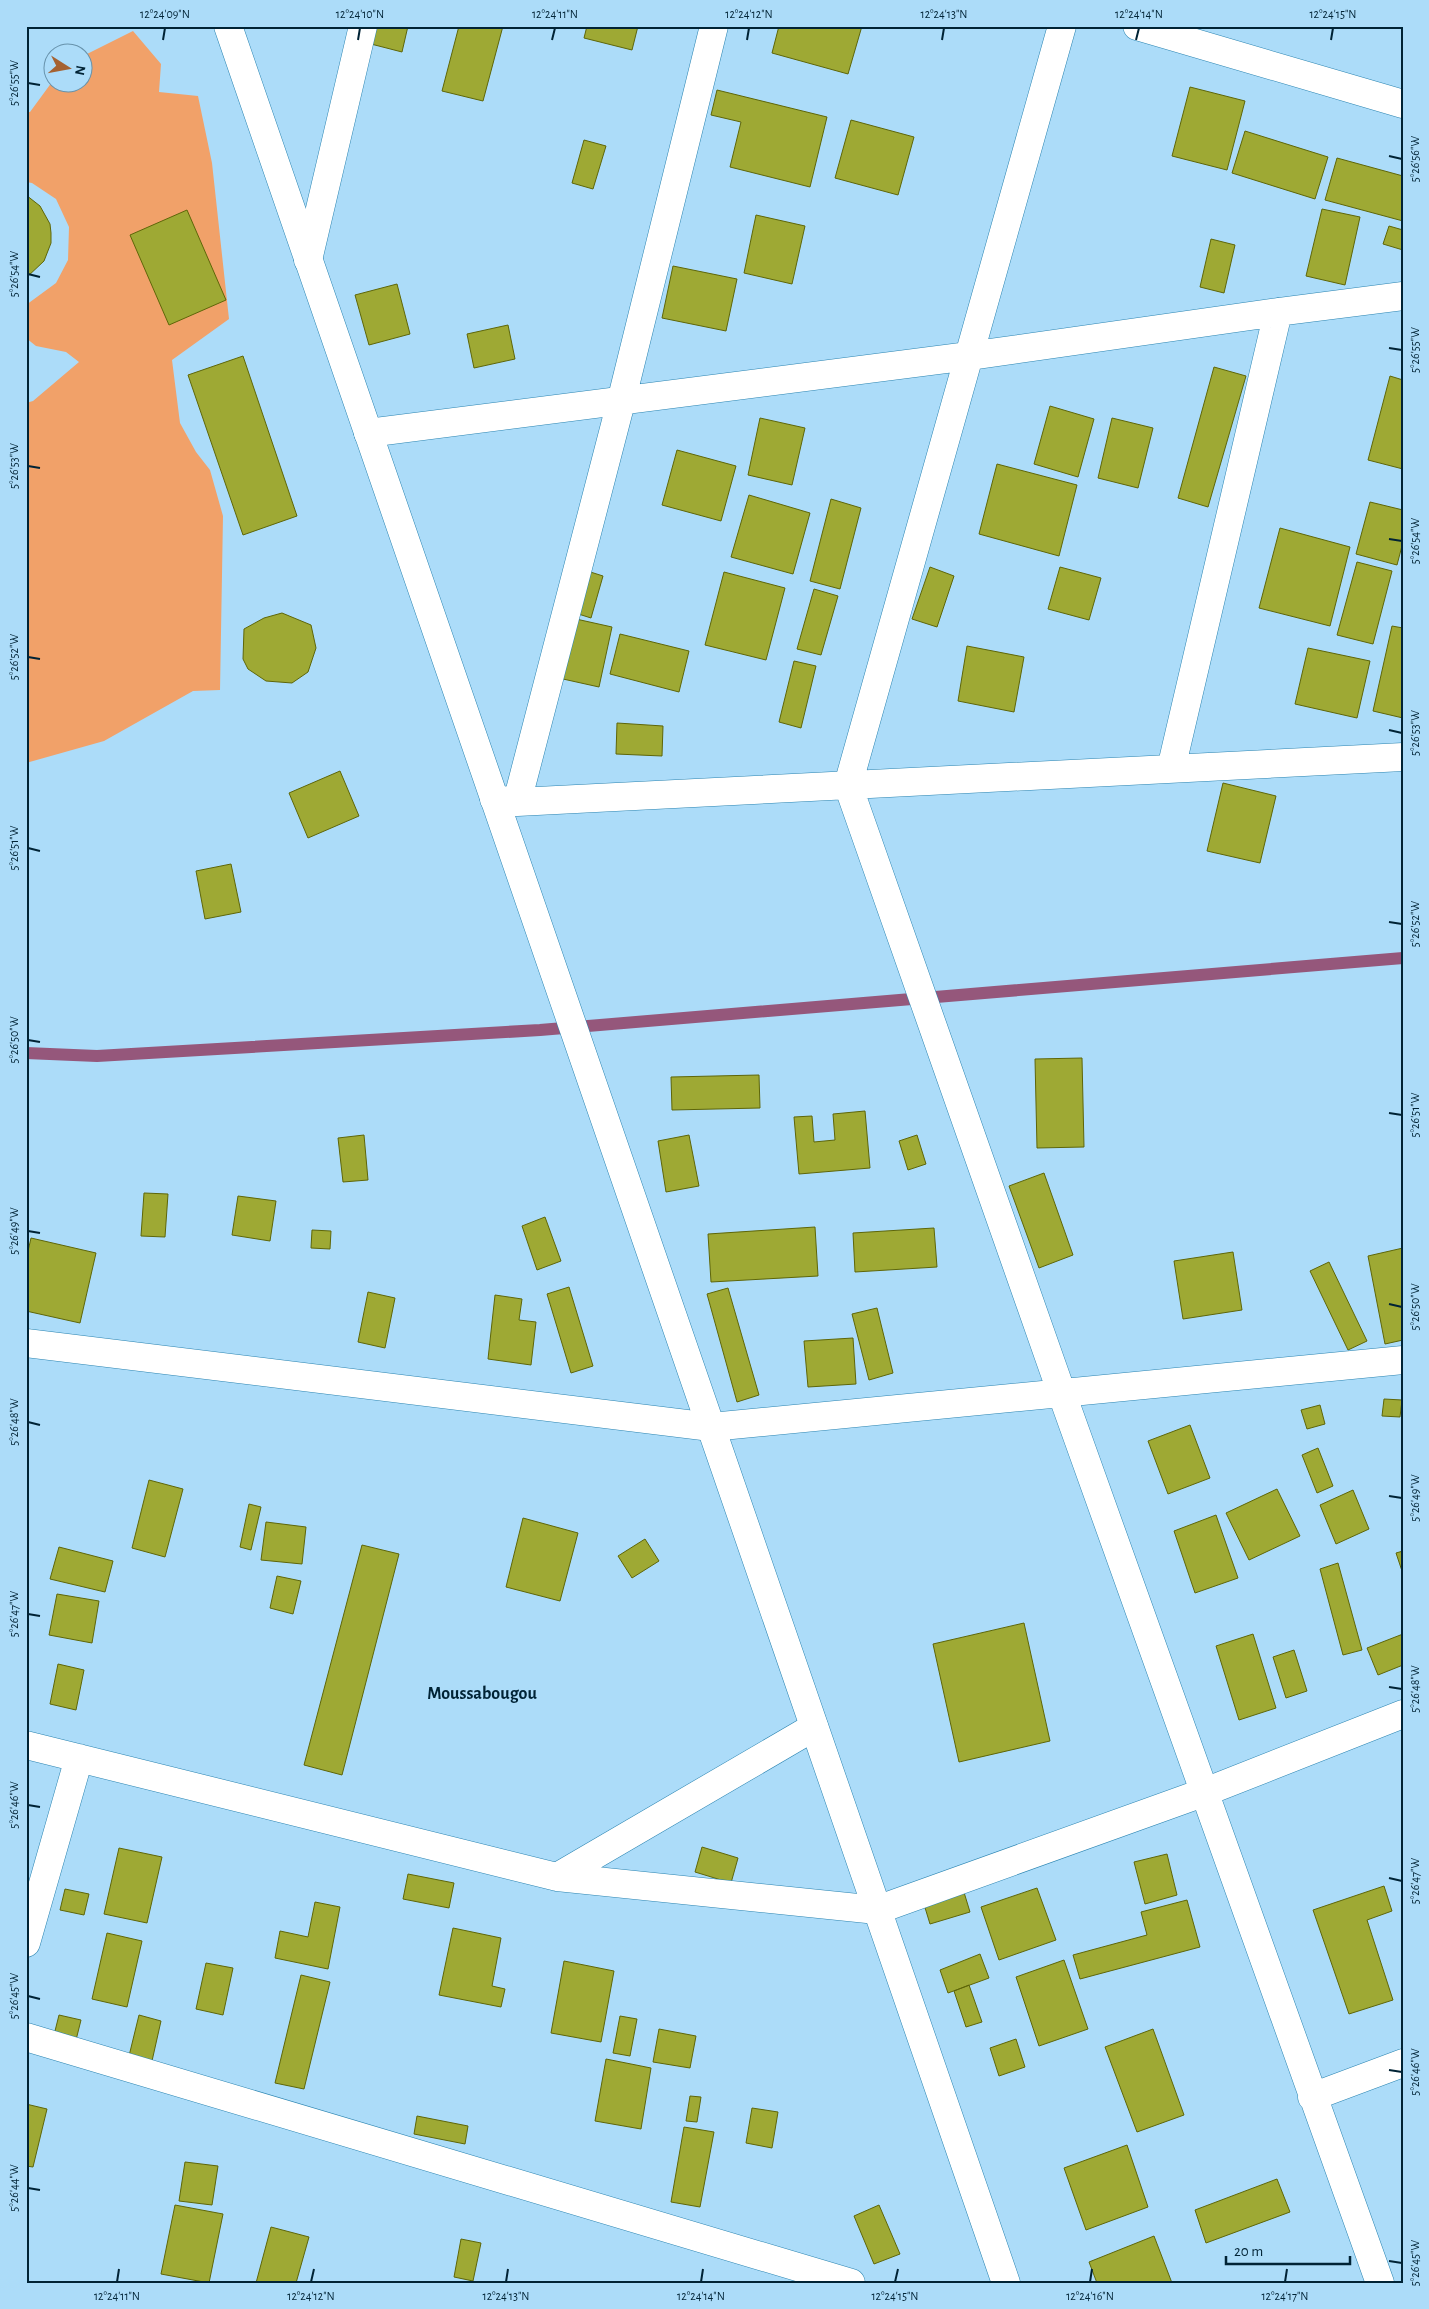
<svg xmlns="http://www.w3.org/2000/svg" width="1429" height="2309" viewBox="0 0 1429 2309" font-family="'Alegreya Sans',sans-serif">
	<style>
		.green { fill: #f1a169 }
		.lines { fill: none; stroke-linecap: round; stroke-linejoin: round }
		.stream { stroke: #95577b; stroke-width: 12 }
		.building { fill: #9ea934; stroke: #5e6608 }
		.street-casing { stroke: #2a84b1; stroke-width: 29 }
		.secondary-casing { stroke: #2a84b1; stroke-width: 29 }
		.street { stroke: #fff; stroke-width: 28 }
		.secondary { stroke: #fff; stroke-width: 28 }
		.ticks { fill: none; stroke: #002335; stroke-width: 2 }
		.labels { text-anchor: middle; dominant-baseline: central; stroke-width: 4.5; stroke-linejoin: round; paint-order: stroke }
		.quarter-label { font-size: 18px; font-weight: bold; fill: #002335; stroke: #acdcf9 }
		.neatline { fill: none; stroke: #002335; stroke-width: 2 }
		.ticks-label { font-size: 12px; text-anchor: middle; fill: #002335 }
	</style>
	<rect width="100%" height="100%" fill="#acdcf9"/>
	<!-- green -->
	<path class="green" d="M133,31L161,64L159,92L198,96L212,163L229,319L172,360L180,423L196,452L210,470L223,516L220,690L193,691L104,741L26,763V403L33,401L79,362L66,352L36,346L26,338V305L56,283L68,260L69,227L56,199L32,183L26,182V112H30L52,82H82L83,56Z"/>
	<g class="lines">
		<!-- stream -->
		<path class="stream" d="M26,1053L97,1056L540,1030L1403,958"/>
	</g>
	<!-- building -->
	<path class="building" d="M376,26H408L402,52L371,44Z
		M459,26H503L483,101L442,91Z
		M587,26H638L632,50L584,38Z
		M779,26H862L848,74L772,53Z
		M1190,87L1245,101L1227,170L1172,156Z
		M717,90L827,117L810,187L730,167L741,122L711,115Z
		M851,120L914,137L898,195L835,178Z
		M1245,131L1328,157L1315,199L1232,173Z
		M584,140L606,146L593,189L572,183Z
		M1337,158L1403,176V221L1325,200Z
		M26,195L40,206L50,224L51,233V243L44,261L26,278Z
		M1322,209L1360,217L1345,285L1306,276Z
		M187,210L226,300L169,325L130,235Z
		M756,215L805,226L792,284L744,273Z
		M1389,226L1403,230V250L1383,244Z
		M1211,239L1235,245L1224,293L1200,287Z
		M673,266L737,279L726,331L662,318Z
		M397,284L410,334L369,345L355,295Z
		M508,325L515,359L474,368L467,334Z
		M243,356L297,516L243,535L188,375Z
		M1214,367L1246,376L1208,507L1178,498Z
		M1390,376L1403,380V469L1368,460Z
		M1050,406L1094,419L1078,477L1034,464Z
		M760,418L805,428L792,485L748,475Z
		M1112,418L1153,428L1138,488L1098,478Z
		M677,450L736,466L721,521L662,505Z
		M997,464L1077,485L1059,556L979,534Z
		M749,495L810,513L793,574L731,557Z
		M831,499L861,508L840,589L810,581Z
		M1370,502L1403,510V542L1397,565L1356,554Z
		M1280,528L1350,547L1330,626L1259,608Z
		M1357,562L1392,571L1373,644L1337,635Z
		M930,567L954,576L937,627L912,619Z
		M1060,567L1101,578L1089,620L1048,609Z
		M581,569L603,576L591,618L569,611Z
		M724,572L785,588L766,660L705,645Z
		M814,589L838,596L821,655L797,649Z
		M282,613L311,625L316,648L308,672L292,683L266,681L248,669L243,659L244,629L264,618Z
		M567,617L612,627L599,687L554,677Z
		M1392,626L1403,628V718L1373,711Z
		M620,634L689,651L679,692L610,674Z
		M967,646L1024,657L1014,712L958,701Z
		M1308,648L1370,661L1357,718L1295,704Z
		M794,661L816,666L801,728L779,722Z
		M617,723L663,726L662,756L616,754Z
		M340,771L359,816L308,838L289,793Z
		M1223,783L1276,796L1260,863L1207,851Z
		M231,864L241,912L205,919L196,871Z
		M1082,1058L1084,1147L1037,1148L1035,1059Z
		M759,1075L760,1108L672,1110L671,1077Z
		M865,1111L870,1168L799,1174L794,1117L812,1116L814,1142L835,1140L833,1114Z
		M364,1135L368,1180L343,1182L338,1138Z
		M689,1135L699,1186L666,1192L658,1141Z
		M917,1135L926,1164L908,1170L899,1141Z
		M1044,1173L1073,1255L1039,1268L1009,1186Z
		M144,1193L168,1194L165,1237L141,1236Z
		M238,1196L276,1201L270,1241L232,1235Z
		M545,1217L561,1261L537,1270L522,1226Z
		M815,1227L818,1276L711,1282L708,1234Z
		M934,1228L937,1267L855,1272L853,1233Z
		M312,1230L331,1231L330,1249L311,1248Z
		M31,1238L96,1253L80,1323L26,1311V1260Z
		M1403,1248V1340L1385,1344L1368,1256Z
		M1233,1252L1242,1310L1183,1319L1174,1261Z
		M1329,1262L1367,1341L1348,1350L1310,1271Z
		M569,1287L593,1366L571,1373L547,1294Z
		M728,1288L759,1395L737,1402L707,1294Z
		M368,1292L395,1298L385,1348L358,1342Z
		M495,1295L522,1299L519,1320L536,1322L531,1365L488,1359Z
		M877,1308L893,1373L869,1380L852,1314Z
		M853,1338L856,1384L808,1387L804,1341Z
		M1384,1399L1402,1400L1400,1417L1382,1416Z
		M1320,1405L1325,1424L1307,1429L1301,1410Z
		M1190,1425L1210,1478L1168,1494L1148,1441Z
		M1318,1448L1333,1486L1317,1493L1302,1455Z
		M149,1480L183,1489L165,1557L132,1548Z
		M1277,1489L1300,1536L1249,1560L1226,1513Z
		M1353,1490L1369,1529L1336,1544L1320,1505Z
		M249,1504L261,1507L251,1550L240,1547Z
		M1216,1515L1238,1578L1195,1593L1174,1531Z
		M523,1518L578,1533L560,1601L506,1587Z
		M266,1522L306,1527L302,1564L261,1560Z
		M645,1539L659,1561L632,1578L618,1556Z
		M362,1545L399,1554L342,1775L304,1765Z
		M59,1547L113,1561L105,1592L50,1579Z
		M1403,1551V1574L1396,1553Z
		M1338,1563L1362,1650L1343,1655L1320,1569Z
		M277,1576L301,1581L293,1614L270,1608Z
		M57,1594L99,1601L92,1643L49,1635Z
		M1024,1623L1050,1741L959,1762L933,1644Z
		M1253,1634L1276,1708L1239,1720L1216,1646Z
		M1403,1634V1665L1378,1675L1367,1648Z
		M1294,1650L1307,1691L1286,1698L1273,1657Z
		M58,1664L84,1670L76,1710L50,1704Z
		M702,1847L738,1858L731,1883L695,1872Z
		M119,1848L162,1857L147,1923L104,1914Z
		M1167,1854L1177,1895L1145,1904L1134,1862Z
		M408,1874L454,1883L449,1908L403,1899Z
		M1384,1886L1392,1911L1367,1920L1393,2000L1349,2014L1313,1910Z
		M1037,1888L1056,1940L999,1960L981,1907Z
		M65,1889L89,1894L84,1915L60,1910Z
		M963,1889L970,1912L930,1924L923,1901Z
		M1187,1900L1200,1947L1080,1979L1073,1955L1147,1935L1141,1912Z
		M315,1902L340,1907L328,1969L275,1958L280,1931L308,1937Z
		M453,1928L501,1938L492,1986L505,1989L501,2007L439,1995Z
		M107,1933L142,1941L127,2007L92,1999Z
		M980,1954L989,1978L948,1993L940,1970Z
		M1064,1960L1088,2029L1039,2046L1016,1977Z
		M564,1961L614,1971L601,2042L551,2033Z
		M206,1963L233,1968L223,2015L196,2009Z
		M301,1975L330,1982L304,2089L275,2083Z
		M969,1985L982,2022L966,2027L954,1991Z
		M59,2015L81,2020L76,2040L54,2035Z
		M139,2015L161,2021L152,2061L129,2056Z
		M620,2016L637,2019L630,2056L613,2053Z
		M659,2029L696,2036L690,2068L653,2062Z
		M1153,2029L1184,2115L1137,2132L1105,2047Z
		M1016,2039L1025,2067L999,2076L990,2048Z
		M606,2059L651,2068L641,2129L595,2121Z
		M690,2096L701,2097L697,2122L686,2121Z
		M26,2104L47,2109L33,2167L26,2166Z
		M752,2108L778,2112L772,2148L746,2143Z
		M417,2116L468,2126L465,2144L414,2134Z
		M684,2127L714,2132L700,2207L671,2202Z
		M1127,2145L1148,2207L1086,2230L1064,2168Z
		M185,2162L218,2166L212,2205L179,2201Z
		M1277,2179L1290,2212L1206,2243L1195,2210Z
		M175,2205L223,2214L209,2283L161,2274Z
		M879,2205L900,2254L874,2264L854,2216Z
		M271,2227L309,2237L296,2283H256Z
		M1154,2236L1172,2283H1097L1089,2262Z
		M461,2239L481,2243L473,2281L454,2277Z"/>
	<g class="lines">
		<!-- street casing -->
		<g class="street-casing">
			<path id="street" d="M1062,26L848,785L1062,1394L1380,2283
				M1137,26L1403,104
				M308,260L363,26
				M368,433L969,356L1278,312L1403,296
				M1171,769L1278,312
				M494,799L517,802L1403,757
				M517,802L621,402L714,26
				M26,1343L711,1427L1403,1360
				M26,1745L557,1877L877,1910L1205,1792L1403,1714
				M557,1877L814,1727
				M26,1943L79,1758
				M26,2037L851,2283
				M1312,2097L1403,2063"/>
		</g>
		<!-- secondary casing -->
		<g class="secondary-casing">
			<path id="secondary" d="M228,26L1006,2283"/>
		</g>
		<!-- street -->
		<use href="#street" class="street"/>
		<!-- secondary -->
		<use href="#secondary" class="secondary"/>
	</g>
	<!-- ticks -->
	<path class="ticks" d="M163,40L165,28M358,40L360,28M552,40L555,28M747,40L749,28M942,40L944,28M1136,40L1139,28M1331,40L1333,28M28,83L40,85M1389,156L1402,159M28,274L40,277M1389,348L1402,350M28,466L40,468M1389,539L1402,541M28,657L40,659M1389,730L1402,733M28,848L40,851M1389,922L1402,924M28,1040L40,1042M1389,1113L1402,1115M28,1231L40,1233M1389,1304L1402,1307M28,1422L40,1425M1389,1496L1402,1498M28,1614L40,1616M1389,1687L1402,1689M28,1805L40,1807M1389,1878L1402,1881M28,1996L40,1999M1389,2070L1402,2072M28,2188L40,2190M1389,2261L1402,2263M117,2282L119,2269M311,2282L314,2269M506,2282L508,2269M701,2282L703,2269M895,2282L898,2269M1090,2282L1092,2269M1285,2282L1287,2269"/>
	<g class="labels">
		<!-- quarter labels -->
		<g class="quarter-label">
			<text x="482" y="1694">Moussabougou</text>
		</g>
	</g>
	<!-- border -->
	<rect width="1429" height="2309" fill="none" stroke="#acdcf9" stroke-width="55"/>
	<!-- north arrow -->
	<g transform="translate(68 68) rotate(101)"><circle r="24" fill="#acdcf9" stroke="#6792ab"/>
	<path d="M0-4L9 19L0 12L-9 19Z" fill="#a56231"/>
	<text y="-8" font-size="14" font-weight="bold" text-anchor="middle" fill="#002335">N</text>
	</g>
	<!-- scale -->
	<path d="M1226 2256v8h124v-8" fill="none" stroke="#002335" stroke-width="2.5"/>
	<text x="1234" y="2256" font-size="15" fill="#002335" stroke="#acdcf9" stroke-width="4" paint-order="stroke">20 m</text>
	<rect x="28" y="28" width="1374" height="2254" class="neatline"/>
	<g class="ticks-label">
		<text x="165" y="18">12°24'09"N</text>
		<text x="360" y="18">12°24'10"N</text>
		<text x="555" y="18">12°24'11"N</text>
		<text x="749" y="18">12°24'12"N</text>
		<text x="944" y="18">12°24'13"N</text>
		<text x="1139" y="18">12°24'14"N</text>
		<text x="1333" y="18">12°24'15"N</text>
		<text transform="translate(14 83) rotate(-90)" y="4">5°26'55"W</text>
		<text transform="translate(1415 159) rotate(-90)" y="4">5°26'56"W</text>
		<text transform="translate(14 274) rotate(-90)" y="4">5°26'54"W</text>
		<text transform="translate(1415 350) rotate(-90)" y="4">5°26'55"W</text>
		<text transform="translate(14 466) rotate(-90)" y="4">5°26'53"W</text>
		<text transform="translate(1415 541) rotate(-90)" y="4">5°26'54"W</text>
		<text transform="translate(14 657) rotate(-90)" y="4">5°26'52"W</text>
		<text transform="translate(1415 733) rotate(-90)" y="4">5°26'53"W</text>
		<text transform="translate(14 848) rotate(-90)" y="4">5°26'51"W</text>
		<text transform="translate(1415 924) rotate(-90)" y="4">5°26'52"W</text>
		<text transform="translate(14 1040) rotate(-90)" y="4">5°26'50"W</text>
		<text transform="translate(1415 1115) rotate(-90)" y="4">5°26'51"W</text>
		<text transform="translate(14 1231) rotate(-90)" y="4">5°26'49"W</text>
		<text transform="translate(1415 1307) rotate(-90)" y="4">5°26'50"W</text>
		<text transform="translate(14 1422) rotate(-90)" y="4">5°26'48"W</text>
		<text transform="translate(1415 1498) rotate(-90)" y="4">5°26'49"W</text>
		<text transform="translate(14 1614) rotate(-90)" y="4">5°26'47"W</text>
		<text transform="translate(1415 1689) rotate(-90)" y="4">5°26'48"W</text>
		<text transform="translate(14 1805) rotate(-90)" y="4">5°26'46"W</text>
		<text transform="translate(1415 1881) rotate(-90)" y="4">5°26'47"W</text>
		<text transform="translate(14 1996) rotate(-90)" y="4">5°26'45"W</text>
		<text transform="translate(1415 2072) rotate(-90)" y="4">5°26'46"W</text>
		<text transform="translate(14 2188) rotate(-90)" y="4">5°26'44"W</text>
		<text transform="translate(1415 2263) rotate(-90)" y="4">5°26'45"W</text>
		<text x="117" y="2300">12°24'11"N</text>
		<text x="311" y="2300">12°24'12"N</text>
		<text x="506" y="2300">12°24'13"N</text>
		<text x="701" y="2300">12°24'14"N</text>
		<text x="895" y="2300">12°24'15"N</text>
		<text x="1090" y="2300">12°24'16"N</text>
		<text x="1285" y="2300">12°24'17"N</text>
	</g>
</svg>
